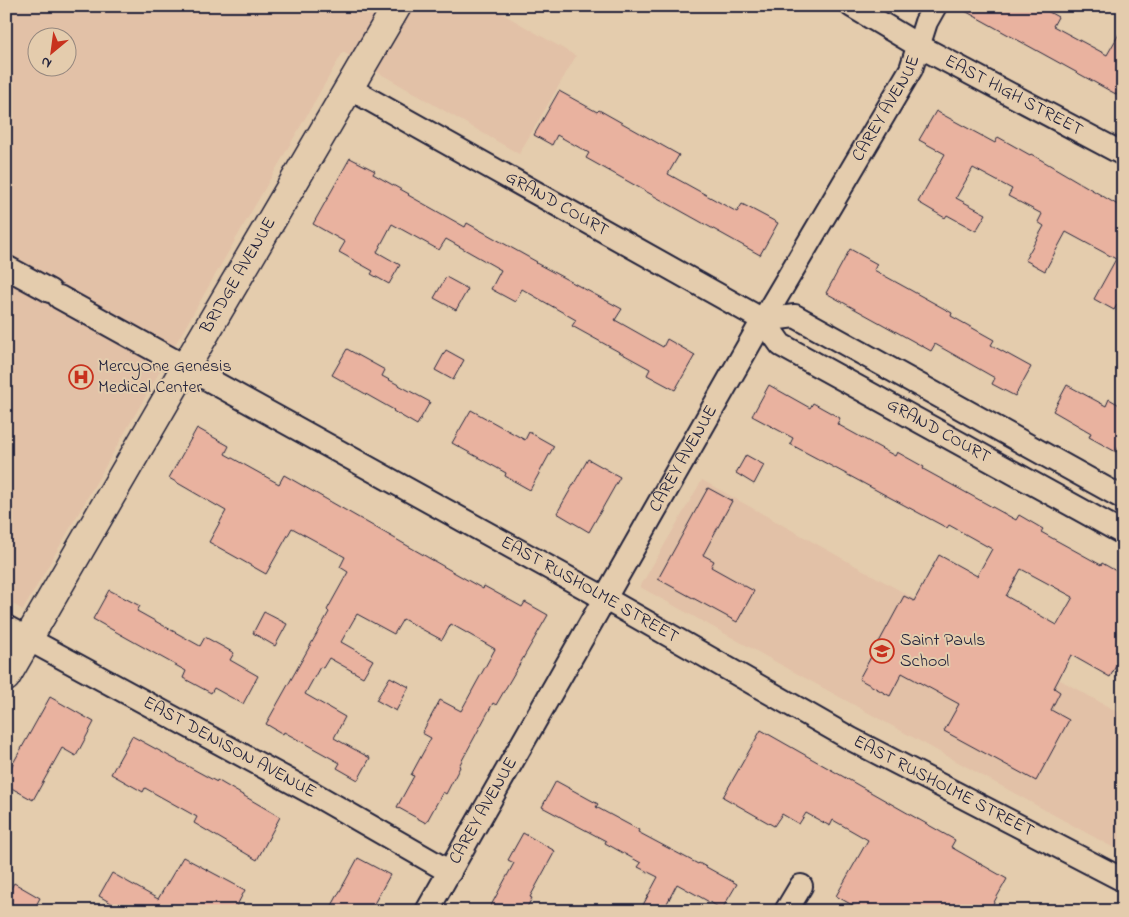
<svg xmlns="http://www.w3.org/2000/svg" width="1129" height="917" viewBox="0 0 1129 917" font-family="'Indie Flower',sans-serif">
	<style>
		.built { fill: #e2c1a7; fill-rule: evenodd }
		.building { fill: #e9b29f; stroke: #22223b; fill-rule: evenodd }
		.lines { fill: none; stroke-linecap: round; stroke-linejoin: round }
		.minor-casing { stroke: #22223b; stroke-width: 26 }
		.tertiary-casing { stroke: #22223b; stroke-width: 31 }
		.minor { stroke: #e4ccad; stroke-width: 22 }
		.tertiary { stroke: #e4ccad; stroke-width: 28 }
		.labels { text-anchor: middle; dominant-baseline: central; stroke-width: 4; stroke-linejoin: round; paint-order: stroke }
		.street-label { font-size: 18px; fill: #22223b; stroke: #e4ccad }
		.poi-label { font-size: 18px; fill: #22223b; stroke: #e4ccad; text-anchor: start }
	</style>
	<rect width="100%" height="100%" fill="#e4ccad"/>
	<filter id="ink" filterUnits="userSpaceOnUse"><feTurbulence type="fractalNoise" baseFrequency=".02" numOctaves="2"/><feDisplacementMap in="SourceGraphic" scale="10" xChannelSelector="R" yChannelSelector="G"/><feConvolveMatrix kernelMatrix="1 2 1 2 8 2 1 2 1" color-interpolation-filters="sRGB"/></filter>
	<g filter="url(#ink)">
		<!-- built -->
		<path class="built" d="M6,6H489L576,56L519,154L343,52L23,610L6,600ZM38,38H68V68H38Z
			M702,480L1123,715V853L640,587Z"/>
		<!-- building -->
		<path class="building" d="M956,6H1038L1058,17L1053,26L1107,55L1123,27V98Z
			M559,91L597,112L599,110L679,155L668,174L737,212L742,204L778,223L760,255L586,158L589,153L557,135L552,145L534,135Z
			M936,111L995,143L998,137L1030,155L1031,154L1123,208V295L1114,310L1094,299L1116,259L1066,232L1045,271L1025,260L1044,226L1038,222L1042,214L1008,196L1012,189L973,168L956,198L986,214L976,231L947,215L945,218L918,202L945,154L919,140Z
			M350,158L375,171L373,174L409,194L408,195L465,227L467,223L537,262L536,263L622,309L615,320L663,347L667,339L695,355L675,390L647,375L650,369L572,326L576,320L522,289L515,302L491,289L501,270L446,239L439,250L392,224L377,252L400,265L389,284L371,274L373,271L339,252L345,242L313,224Z
			M850,249L877,264L874,270L952,313L951,316L994,340L991,345L1031,367L1015,396L992,384L995,378L935,344L931,351L826,293Z
			M446,277L468,289L456,310L434,298Z
			M347,349L385,370L382,376L430,402L417,425L393,411L394,410L332,375Z
			M446,350L464,360L453,380L435,370Z
			M769,385L810,408L813,403L840,418L837,424L895,456L897,452L924,467L923,469L1016,520L1019,515L1043,529L1041,532L1101,565L1102,563L1123,575V653L1110,677L1071,655L1054,688L1060,692L1051,710L1069,720L1036,781L944,731L959,704L902,673L890,696L859,679L904,596L914,601L939,555L977,576L992,549L949,525L947,528L790,444L793,438L752,416ZM1021,569L1073,597L1057,625L1006,596Z
			M1067,385L1106,406L1109,399L1123,407V439L1116,452L1089,437L1091,433L1053,411Z
			M471,410L525,440L529,432L554,446L530,490L505,476L506,473L452,443Z
			M197,428L229,446L225,454L279,484L284,475L483,589L484,586L522,607L525,602L548,615L496,705L493,703L459,766L460,767L446,794L443,792L426,823L397,807L414,776L411,775L431,738L422,733L440,700L461,711L495,649L451,624L442,640L403,619L394,634L357,614L341,642L373,660L363,677L329,658L323,668L320,667L305,694L345,717L334,738L370,758L358,780L337,768L340,763L284,732L283,734L266,724L329,612L327,610L348,572L340,567L345,557L292,528L266,574L209,542L226,511L169,478Z
			M746,455L764,465L754,484L736,473Z
			M588,459L620,477L589,532L557,513Z
			M708,488L732,501L703,555L714,561L711,567L754,591L737,622L658,579Z
			M109,590L140,606L137,611L200,646L205,637L234,653L230,660L258,676L243,704L214,688L211,693L183,678L186,671L93,619Z
			M264,612L287,624L275,646L253,633Z
			M390,677L409,687L396,711L376,700Z
			M50,697L94,722L76,756L62,748L33,800L6,785V776Z
			M761,730L955,840L951,847L1007,879L989,911H863L836,896L868,840L833,820L830,826L806,813L799,824L782,814L774,826L723,797Z
			M132,736L217,782V780L280,817L257,860L194,823L197,817L145,788L143,792L111,774Z
			M556,781L598,804L596,807L639,830L638,832L698,864L699,863L737,884L722,909L677,884L663,911H654L643,905L658,877L638,867L641,863L605,843L606,841L542,807Z
			M523,833L555,851L530,897L532,898L525,911H488L514,863L508,860Z
			M183,857L245,890L234,911H125L99,896L112,873L158,899Z
			M358,858L390,875L370,911H329Z
			M14,883L40,898L33,911H6V897Z"/>
		<g class="lines">
			<!-- minor casing -->
			<g class="minor-casing">
				<g id="minor">
					<path id="s1" d="M852,6L919,46L1123,154"/>
					<path id="s2" d="M349,88L763,320L781,345L1123,533"/>
					<path d="M6,267L50,291"/>
					<path id="s3" d="M59,297L606,599L851,739L1123,880"/>
					<path d="M763,320L795,316L1123,498"/>
					<path id="s4" d="M6,627L314,794L450,872"/>
					<path id="s5" d="M427,911L763,320L911,69L926,22L935,6"/>
					<path d="M786,911L801,886"/>
				</g>
			</g>
			<!-- tertiary casing -->
			<g class="tertiary-casing">
				<g id="tertiary">
					<path id="s6" d="M6,677L186,366L397,6"/>
				</g>
			</g>
			<!-- minor -->
			<use href="#minor" class="minor"/>
			<!-- tertiary -->
			<use href="#tertiary" class="tertiary"/>
		</g>
	</g>
	<!-- icons -->
	<defs>
		<g id="hospital-ring" transform="scale(1.25)"><circle r="9.5" fill="#e4ccad" stroke="#c8321e" stroke-width="1.5"/><path d="M-5-5h3v3.5h4V-5h3V5h-3V1.5h-4V5h-3Z" fill="#c8321e"/></g>
		<g id="school-ring" transform="scale(1.25)"><circle r="9.5" fill="#e4ccad" stroke="#c8321e" stroke-width="1.5"/><path d="M0-5L7-2L0 1L-7-2ZM-4 1L0 2.5L4 1V4Q0 6-4 4Z" fill="#c8321e"/></g>
	</defs>
	<g fill-rule="evenodd">
		<use href="#hospital-ring" x="81" y="377"/>
		<use href="#school-ring" x="882" y="651"/>
	</g>
	<g class="labels">
		<!-- street labels -->
		<g class="street-label">
			<text stroke="none"><textPath href="#s1" startOffset="185">EAST HIGH STREET</textPath></text>
			<text stroke="none"><textPath href="#s5" startOffset="925">CAREY AVENUE</textPath></text>
			<text stroke="none"><textPath href="#s2" startOffset="238">GRAND COURT</textPath></text>
			<text stroke="none"><textPath href="#s6" startOffset="464">BRIDGE AVENUE</textPath></text>
			<text stroke="none"><textPath href="#s2" startOffset="685">GRAND COURT</textPath></text>
			<text stroke="none"><textPath href="#s5" startOffset="520">CAREY AVENUE</textPath></text>
			<text stroke="none"><textPath href="#s3" startOffset="606">EAST RUSHOLME STREET</textPath></text>
			<text stroke="none"><textPath href="#s4" startOffset="254">EAST DENISON AVENUE</textPath></text>
			<text stroke="none"><textPath href="#s3" startOffset="1011">EAST RUSHOLME STREET</textPath></text>
			<text stroke="none"><textPath href="#s5" startOffset="115">CAREY AVENUE</textPath></text>
		</g>
		<!-- poi labels -->
		<g class="poi-label">
			<text x="98" y="367">MercyOne Genesis<tspan x="98" dy="21">Medical Center</tspan></text>
			<text x="900" y="641">Saint Pauls<tspan x="900" dy="21">School</tspan></text>
		</g>
	</g>
	<!-- margin -->
	<rect width="1129" height="917" fill="none" stroke="#e4ccad" stroke-width="25"/>
	<rect x="12" y="12" width="1104" height="892" fill="none" stroke="#22223b" stroke-width="2" filter="url(#ink)"/>
	<!-- north arrow -->
	<g transform="translate(52 52) rotate(209)"><circle r="24" fill="#e4ccad" stroke="#96887f"/>
	<path d="M0-4L9 19L0 12L-9 19Z" fill="#c8321e"/>
	<text y="-8" font-size="14" font-weight="bold" text-anchor="middle" fill="#22223b">N</text>
	</g>
</svg>
